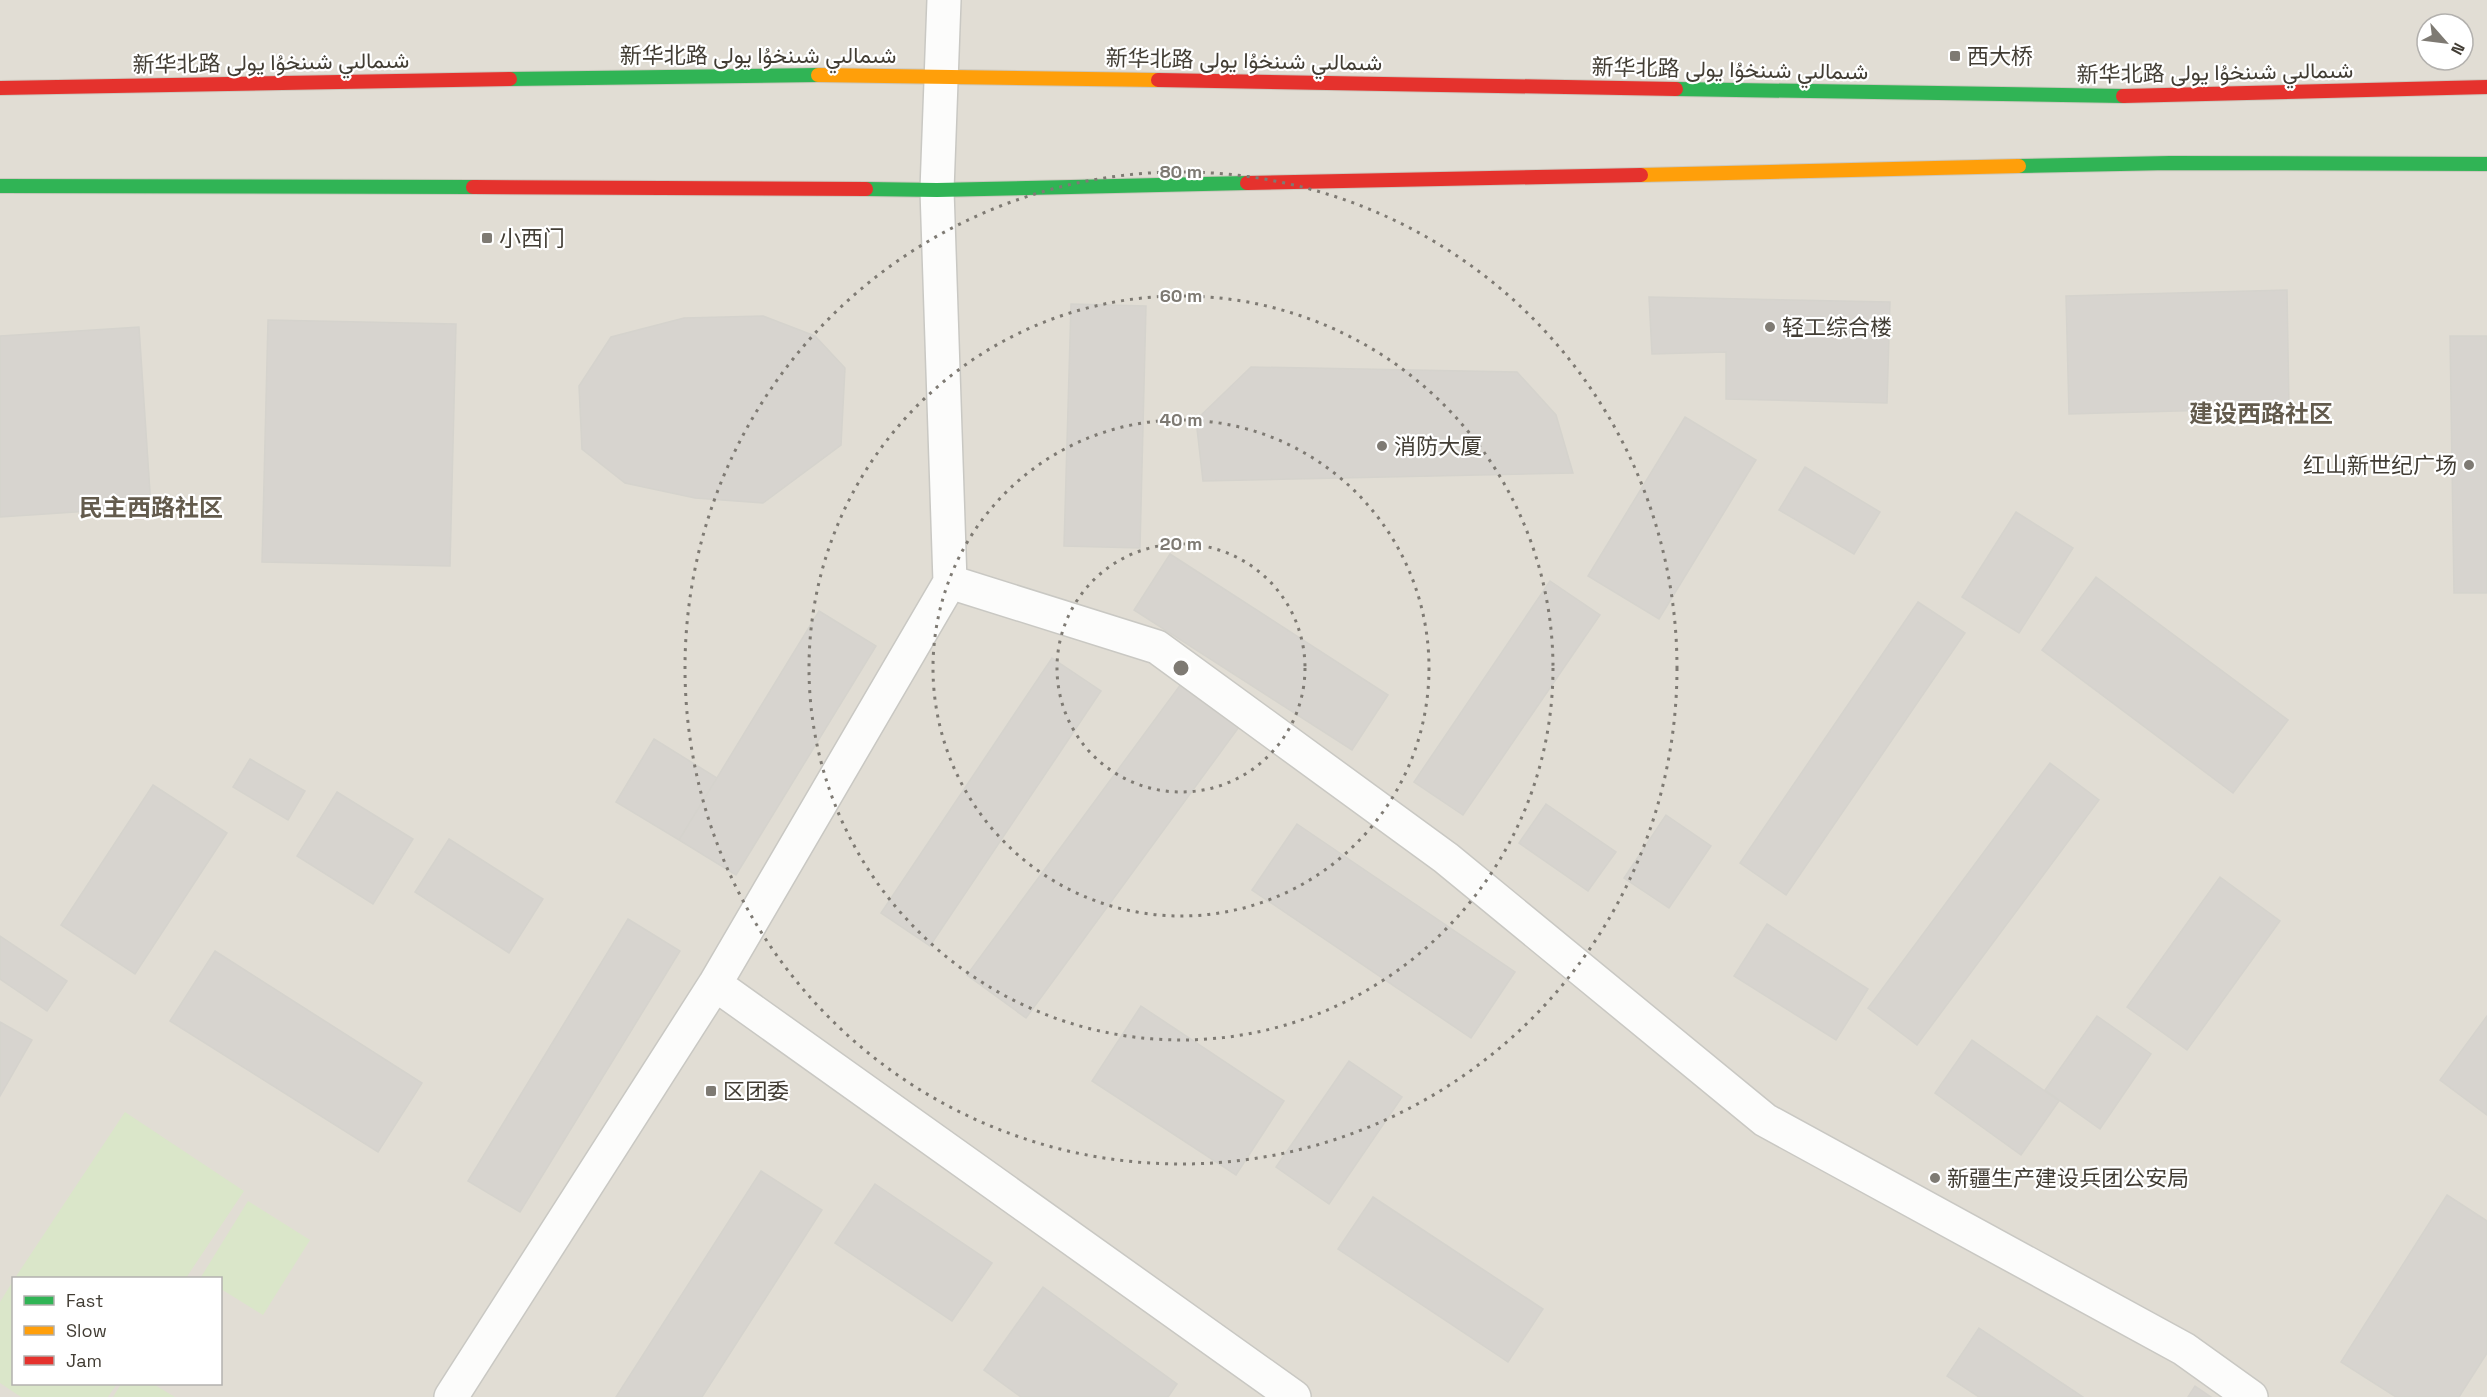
<svg xmlns="http://www.w3.org/2000/svg" width="2487" height="1397" viewBox="0 0 2487 1397" font-family="'Space Grotesk',Vazirmatn,'Noto Sans SC',sans-serif">
	<style>
		.residential { fill: #e1ddd4; fill-rule: evenodd }
		.green { fill: #dae6c9 }
		.building { fill: #d7d4cf; stroke: #d5d3cd; stroke-width: 1.5 }
		.lines { fill: none; stroke-linecap: round; stroke-linejoin: round }
		.street-casing { stroke: #c9c8c3; stroke-width: 36 }
		.fast-casing { stroke: #ccc8be; stroke-width: 16 }
		.slow-casing { stroke: #ccc8be; stroke-width: 16 }
		.jam-casing { stroke: #ccc8be; stroke-width: 16 }
		.street { stroke: #fcfcfb; stroke-width: 33 }
		.fast { stroke: #30b455; stroke-width: 14 }
		.slow { stroke: #ff9f0a; stroke-width: 14 }
		.jam { stroke: #e5322d; stroke-width: 14 }
		.ring { fill: none; stroke: #7e7a73; stroke-width: 3; stroke-dasharray: 3 6 }
		.poi-dot { fill: #7e7a73; stroke: #fff; stroke-width: 2 }
		.labels { text-anchor: middle; dominant-baseline: central; stroke-width: 4.5; stroke-linejoin: round; paint-order: stroke }
		.street-label { font-size: 22px; fill: #423d34; stroke: #fff }
		.poi-label { font-size: 22px; fill: #423d34; stroke: #fff; text-anchor: start }
		.neighbourhood-label { font-size: 24px; font-weight: bold; fill: #635b4d; stroke: #fff }
		.centre { fill: #7e7a73; stroke: #fff; stroke-width: 3 }
		.ring-label { font-size: 18px; text-anchor: middle; font-weight: bold; fill: #7e7a73; stroke: #fff; stroke-width: 4.5; stroke-linejoin: round; paint-order: stroke }
	</style>
	<rect width="100%" height="100%" fill="#edece7"/>
	<!-- residential -->
	<path class="residential" d="M0,0H2487V1397H0ZM2427,24H2463V60H2427ZM14,1278H220V1384H14Z"/>
	<!-- green -->
	<path class="green" d="M125,1112L244,1191L186,1278H15Z
		M248,1201L310,1240L263,1315L221,1289L220,1278L201,1277Z
		M13,1281L14,1384H117L108,1397H21L0,1383V1302Z
		M121,1384H153L175,1397H113Z"/>
	<!-- building -->
	<path class="building" d="M2287,290L2289,408L2069,414L2066,296Z
		M1649,297L1890,302L1887,403L1726,399V352L1652,354Z
		M1071,304L1146,306L1140,548L1064,546Z
		M763,316L815,336L845,368L841,445L763,503L695,498L625,483L582,449L579,386L611,337L684,318Z
		M268,320L456,324L450,566L262,562Z
		M139,327L151,507L0,517V336Z
		M2450,336H2487V593H2454Z
		M1251,367L1517,372L1556,415L1573,473L1203,481L1196,420Z
		M1685,417L1756,460L1659,619L1588,576Z
		M1805,467L1880,512L1854,554L1779,510Z
		M2016,512L2073,548L2019,633L1962,597Z
		M1170,554L1388,695L1352,750L1134,610Z
		M2096,577L2288,720L2233,793L2042,650Z
		M1550,581L1600,615L1463,815L1414,782Z
		M1918,602L1965,633L1786,895L1740,863Z
		M819,611L876,646L736,875L679,840Z
		M1052,658L1101,691L930,946L881,913Z
		M1181,684L1239,727L1026,1018L967,975Z
		M654,739L717,778L679,840L616,802Z
		M250,759L305,791L288,820L233,787Z
		M2050,763L2099,800L1917,1045L1868,1008Z
		M153,785L227,833L135,974L61,925Z
		M337,792L413,839L373,904L297,856Z
		M1546,804L1616,852L1588,891L1519,843Z
		M1666,815L1711,846L1669,908L1624,878Z
		M1297,824L1515,972L1471,1038L1252,890Z
		M449,839L543,899L509,953L415,892Z
		M2220,877L2280,921L2187,1050L2127,1007Z
		M628,919L680,951L520,1212L468,1181Z
		M1767,924L1868,989L1836,1040L1734,976Z
		M0,936L67,981L47,1011L0,979Z
		M215,951L422,1083L378,1152L170,1021Z
		M1141,1006L1284,1101L1236,1175L1092,1081Z
		M2097,1016L2151,1054L2100,1129L2045,1090Z
		M2487,1016V1115L2440,1080Z
		M0,1022L32,1040L0,1096Z
		M1972,1040L2059,1101L2021,1155L1935,1093Z
		M1349,1061L1402,1097L1329,1204L1276,1167Z
		M761,1171L822,1210L702,1397H616Z
		M875,1184L992,1263L952,1321L835,1243Z
		M2447,1195L2487,1221V1353L2459,1397H2396L2341,1362Z
		M1373,1197L1543,1309L1508,1362L1338,1249Z
		M1043,1287L1177,1384L1168,1397H1021L984,1370Z
		M1979,1328L2083,1397H1979L1947,1376Z
		M2195,1386L2211,1397H2188Z"/>
	<g class="lines">
		<!-- street casing -->
		<g class="street-casing">
			<path id="street" d="M950,582L1157,647L1446,858L1765,1120L2184,1349L2251,1397
				M715,984L1294,1397
				M451,1397L715,984L950,582L937,190L944,0"/>
		</g>
		<!-- fast casing -->
		<g class="fast-casing">
			<path id="fast" d="M510,79L818,75
				M1676,89L2123,96
				M2019,166L2170,163L2487,164
				M0,186L473,187
				M866,189L937,190L1247,183"/>
		</g>
		<!-- slow casing -->
		<g class="slow-casing">
			<path id="slow" d="M818,75L1158,80
				M1641,175L2019,166"/>
		</g>
		<!-- jam casing -->
		<g class="jam-casing">
			<path id="jam" d="M1158,80L1676,89
				M0,88L510,79
				M2123,96L2487,87
				M1247,183L1641,175
				M473,187L866,189"/>
		</g>
		<!-- street -->
		<use href="#street" class="street"/>
		<!-- fast -->
		<use href="#fast" class="fast"/>
		<!-- slow -->
		<use href="#slow" class="slow"/>
		<!-- jam -->
		<use href="#jam" class="jam"/>
	</g>
	<!-- distance rings -->
	<g class="ring">
		<circle cx="1181" cy="668" r="124"/>
		<circle cx="1181" cy="668" r="248"/>
		<circle cx="1181" cy="668" r="372"/>
		<circle cx="1181" cy="668" r="496"/>
	</g>
	<!-- markers -->
	<g class="poi-dot">
		<rect x="1949" y="50" width="12" height="12" rx="3"/>
		<rect x="481" y="232" width="12" height="12" rx="3"/>
		<circle cx="1770" cy="327" r="6"/>
		<circle cx="1382" cy="446" r="6"/>
		<circle cx="2469" cy="465" r="6"/>
		<rect x="705" y="1085" width="12" height="12" rx="3"/>
		<circle cx="1935" cy="1178" r="6"/>
	</g>
	<g class="labels">
		<!-- street labels -->
		<g class="street-label">
			<text x="758" y="55">新华北路 شىمالىي شىنخۇا يولى</text>
			<text transform="translate(1244 60) rotate(1)">新华北路 شىمالىي شىنخۇا يولى</text>
			<text transform="translate(271 62) rotate(-1)">新华北路 شىمالىي شىنخۇا يولى</text>
			<text transform="translate(1730 69) rotate(1)">新华北路 شىمالىي شىنخۇا يولى</text>
			<text transform="translate(2215 72) rotate(-1)">新华北路 شىمالىي شىنخۇا يولى</text>
		</g>
		<!-- poi labels -->
		<g class="poi-label">
			<text x="1967" y="56">西大桥</text>
			<text x="499" y="238">小西门</text>
			<text x="1782" y="327">轻工综合楼</text>
			<text x="1394" y="446">消防大厦</text>
			<text x="2457" y="465" text-anchor="end">红山新世纪广场</text>
			<text x="723" y="1091">区团委</text>
			<text x="1947" y="1178">新疆生产建设兵团公安局</text>
		</g>
		<!-- neighbourhood labels -->
		<g class="neighbourhood-label">
			<text x="2261" y="413">建设西路社区</text>
			<text x="151" y="507">民主西路社区</text>
		</g>
	</g>
	<circle cx="1181" cy="668" r="9" class="centre"/>
	<g class="ring-label">
		<text x="1181" y="178">80 m</text>
		<text x="1181" y="302">60 m</text>
		<text x="1181" y="426">40 m</text>
		<text x="1181" y="550">20 m</text>
	</g>
	<!-- legend -->
	<rect x="12" y="1277" width="210" height="108" fill="#ffffff" stroke="#b3b1ae" stroke-width="1.5"/>
	<rect x="24" y="1296" width="30" height="9" fill="#30b455" stroke="#b3b1ae" stroke-width="1.5"/>
	<text x="66" y="1307" font-size="18" fill="#423d34">Fast</text>
	<rect x="24" y="1326" width="30" height="9" fill="#ff9f0a" stroke="#b3b1ae" stroke-width="1.5"/>
	<text x="66" y="1337" font-size="18" fill="#423d34">Slow</text>
	<rect x="24" y="1356" width="30" height="9" fill="#e5322d" stroke="#b3b1ae" stroke-width="1.5"/>
	<text x="66" y="1367" font-size="18" fill="#423d34">Jam</text>
	<!-- north arrow -->
	<g transform="translate(2445 42) rotate(118)"><circle r="28" fill="#ffffff" stroke="#b3b1ae" stroke-width="1.5"/>
	<path d="M0-4.5L10 22L0 15L-10 22Z" fill="#7e7a73"/>
	<text y="-9" font-size="16" font-weight="bold" text-anchor="middle" fill="#423d34">N</text>
	</g>
</svg>
